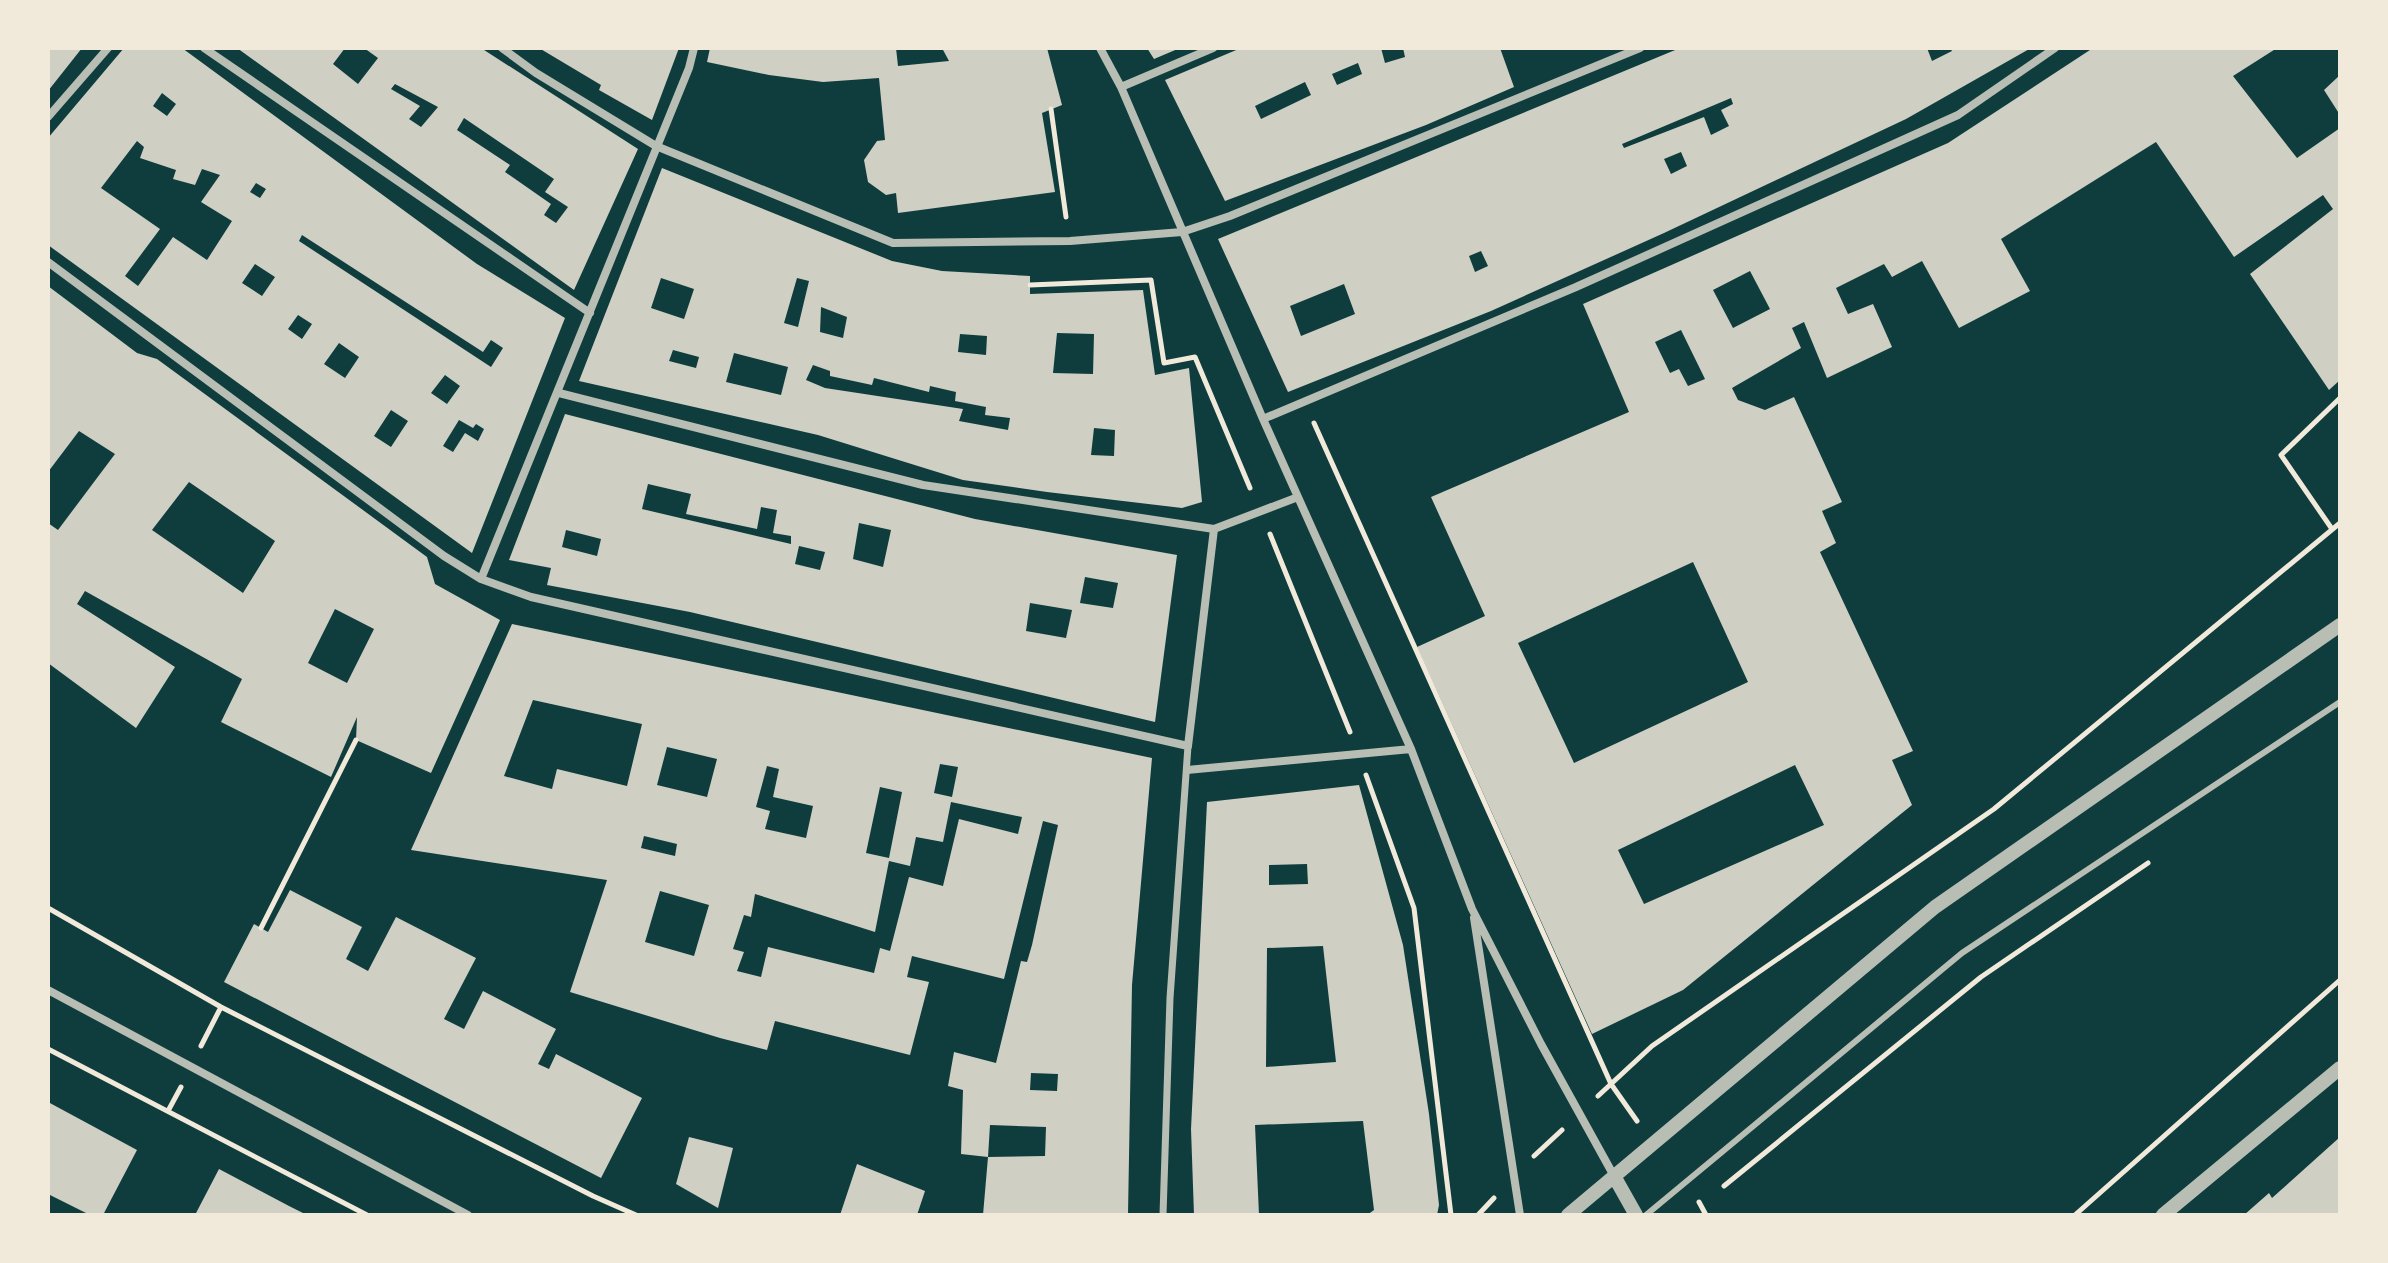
<svg xmlns="http://www.w3.org/2000/svg" width="2388" height="1263" viewBox="0 0 2388 1263" font-family="Jost,sans-serif">
	<style>
		.building { fill: #cfcfc3; fill-rule: evenodd }
		.lines { fill: none; stroke-linecap: round; stroke-linejoin: round }
		.path { stroke: #f1e9da; stroke-width: 5 }
		.service { stroke: #b8beb3; stroke-width: 6 }
		.pedestrian { stroke: #b8beb3; stroke-width: 7 }
		.minor { stroke: #b8beb3; stroke-width: 8 }
		.tertiary { stroke: #b8beb3; stroke-width: 14 }
	</style>
	<rect width="100%" height="100%" fill="#0f3d3e"/>
	<!-- building -->
	<path class="building" d="M48,48H82L48,91Z
		M124,48H182L477,264L565,318L472,553L48,245V138ZM162,93L176,104L167,116L153,106ZM137,141L144,147L140,158L176,170L173,179L195,185L202,169L220,175L201,202L232,221L207,260L173,237L138,286L125,276L160,229L101,188ZM256,183L266,189L260,198L250,192ZM302,235L483,352L491,340L503,348L491,367L299,241ZM255,264L275,277L262,296L242,283ZM298,315L312,324L302,339L288,329ZM339,343L359,357L345,378L324,364ZM445,375L460,386L447,404L431,393ZM391,410L408,421L391,447L374,436ZM459,420L473,428L476,424L484,429L478,441L465,433L453,452L443,446Z
		M237,48H345L333,64L358,84L378,58L364,48H481L638,149L574,290ZM395,84L438,107L421,127L409,119L420,106L391,89ZM464,118L554,179L545,192L568,207L556,223L544,215L551,204L505,172L510,165L457,130Z
		M539,48H679L652,120L599,90L601,85Z
		M710,48H896L898,66L949,61L942,48H1047L1062,105L1042,113L1055,192L898,213L896,193L886,195L868,182L864,160L877,141L885,140L879,78L823,82L769,75L707,62Z
		M1147,48H1180L1154,59Z
		M1241,48H1381L1385,63L1405,57L1403,48H1500L1514,87L1426,125L1225,201L1165,80ZM1358,63L1362,74L1337,85L1332,74ZM1305,82L1311,95L1261,119L1255,106Z
		M1680,48H1927L1932,61L1952,51L1950,48H2031L1906,119L1664,233L1491,311L1288,392L1218,239ZM1731,98L1733,104L1721,110L1729,126L1711,135L1704,117L1624,148L1622,144ZM1681,152L1687,166L1671,174L1664,159ZM1481,251L1488,266L1475,272L1469,256ZM1344,284L1355,314L1301,336L1290,306Z
		M2093,48H2277L2233,76L2297,158L2340,128V380L2329,390L2250,274L2333,209L2323,195L2234,257L2156,142L2001,239L2030,291L1959,328L1922,261L1892,277L1884,264L1836,288L1848,314L1873,304L1892,347L1827,378L1804,322L1792,328L1801,348L1732,388L1738,400L1765,410L1794,397L1842,502L1822,511L1836,543L1820,552L1913,751L1892,760L1912,805L1683,990L1592,1034L1417,647L1485,616L1431,497L1629,412L1583,304L1948,143ZM1750,271L1770,309L1733,328L1713,290ZM1681,330L1705,379L1688,386L1679,369L1670,373L1655,342ZM1693,562L1748,682L1574,763L1518,643ZM1795,765L1824,825L1644,904L1618,850Z
		M2340,75V115L2324,90Z
		M662,168L892,261L942,271L1030,276V294L1143,290L1155,375L1189,368L1202,502L1182,508L1047,492L963,480L818,435L579,381ZM661,278L694,289L684,319L651,308ZM797,278L809,281L798,327L784,323ZM821,307L847,317L843,338L820,332ZM1057,333L1094,334L1093,374L1053,373ZM960,334L987,336L986,355L958,352ZM673,350L699,357L696,368L669,361ZM734,353L788,367L781,395L726,382ZM813,365L830,371V376L872,385L874,378L929,392L930,386L956,392L955,401L986,407L985,415L1010,418L1008,430L959,421L963,409L825,388L806,380ZM1094,428L1115,430L1114,456L1091,455Z
		M48,286L137,353L157,359L427,557L435,584L500,620L431,773L356,740L357,717L331,777L221,722L242,679L85,591L77,604L175,667L136,728L48,663V523L58,530L115,454L79,431L48,472ZM189,482L275,541L243,593L152,530ZM335,609L374,629L347,683L308,663Z
		M565,414L975,519L1177,555L1155,722L690,612L547,585L551,568L509,560ZM648,484L691,494L686,514L757,529L761,507L777,510L773,533L791,536V544L642,509ZM859,523L891,530L883,567L853,559ZM566,530L601,539L597,556L562,547ZM799,546L825,552L820,570L795,564ZM1085,577L1118,583L1113,608L1080,603ZM1030,603L1072,610L1066,638L1026,631Z
		M512,624L1152,758L1132,985L1128,1215H983L988,1157L1045,1156L1046,1127L990,1125L988,1157L961,1154L963,1090L948,1086L954,1052L996,1063L1021,961L1027,962L1032,945L1058,825L1043,821L1004,979L912,956L907,977L929,982L910,1055L775,1021L767,1050L720,1038L570,992L607,880L411,850ZM533,700L642,724L627,786L557,769L552,789L504,776ZM667,747L717,759L707,797L657,785ZM940,764L958,767L952,797L934,793ZM767,766L779,769L773,797L813,806L806,838L765,829L770,811L756,807ZM880,787L902,792L889,858L866,853ZM951,802L1022,817L1018,834L959,819L943,886L909,877L890,951L880,948L874,973L768,947L761,977L737,971L744,952L733,949L744,915L751,917L755,894L875,932L889,861L910,866L916,837L943,842ZM644,836L677,844L675,856L641,848ZM660,891L709,905L694,956L645,942ZM1031,1073L1058,1074L1057,1091L1030,1090Z
		M1359,785L1403,945L1429,1114L1439,1205L1437,1215H1367L1374,1210L1363,1121L1255,1125L1259,1215H1194L1191,1129L1207,802ZM1307,864L1308,884L1269,885V865ZM1323,946L1336,1062L1266,1067L1267,948Z
		M290,890L362,927L346,959L368,971L396,917L476,958L444,1019L464,1029L483,991L556,1029L538,1064L549,1069L556,1054L642,1098L601,1178L224,982L254,924L268,932Z
		M48,1102L137,1150L103,1215H90L48,1194Z
		M689,1137L733,1148L718,1208L676,1184Z
		M2340,1137V1215H2244L2269,1193L2272,1198Z
		M857,1164L925,1191L917,1215H840Z
		M219,1169L289,1206L307,1215H195Z"/>
	<g class="lines">
		<!-- path -->
		<path class="path" d="M1051,109L1066,217
			M1030,285L1151,280L1164,363L1195,357L1250,488
			M1314,423L1611,1084L1637,1121
			M2332,529L2281,455L2340,398
			M1270,534L1350,732
			M1366,775L1414,908L1451,1215
			M48,908L221,1007L593,1196L636,1215
			M261,928L356,740
			M201,1046L221,1007
			M48,1049L367,1215
			M1598,1096L1652,1046L1994,809L2340,523
			M168,1111L181,1087
			M1534,1156L1562,1130
			M1724,1186L1981,977L2148,863
			M1699,1202L1706,1215
			M1478,1215L1494,1198
			M2075,1215L2340,980"/>
		<!-- service -->
		<path class="service" d="M1646,1215L1962,953L2340,702"/>
		<!-- pedestrian -->
		<path class="pedestrian" d="M1163,1215L1170,998L1188,746"/>
		<!-- minor -->
		<path class="minor" d="M204,48L590,313
			M502,48L536,73L656,146L893,243L1070,241L1182,232L1230,216L1640,48
			M1100,48L1121,87L1263,419L1411,749L1472,909L1541,1044L1614,1176
			M1121,87L1213,48
			M48,117L108,48
			M48,262L444,556L481,579L531,597L1188,746L1214,529L1298,497
			M559,393L923,485L1214,529
			M1263,419L1576,287L1958,115L2055,48
			M481,579L689,68L694,48
			M1187,770L1411,749
			M1474,918L1520,1215
			M48,990L468,1215"/>
		<!-- tertiary -->
		<path class="tertiary" d="M1614,1176L1636,1215
			M1568,1215L1935,907L2340,625
			M2163,1215L2340,1068"/>
	</g>
	<!-- border -->
	<rect width="2388" height="1263" fill="none" stroke="#f1e9da" stroke-width="100"/>
</svg>
